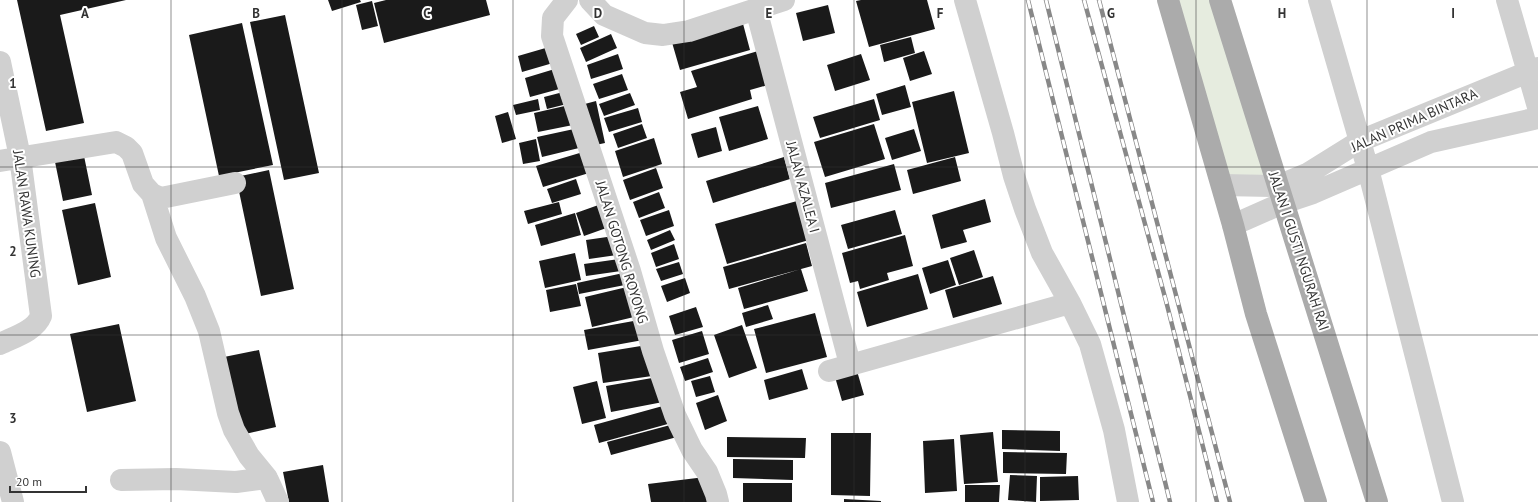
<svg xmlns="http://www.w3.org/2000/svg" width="1538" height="502" viewBox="0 0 1538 502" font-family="'PT Sans',sans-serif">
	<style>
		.green { fill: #e6ecdf }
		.building { fill: #1a1a1a }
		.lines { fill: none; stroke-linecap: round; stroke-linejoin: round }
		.minor { stroke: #d0d0d0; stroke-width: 22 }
		.major { stroke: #ababab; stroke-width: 22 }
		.rail-casing { stroke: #888; stroke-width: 4.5 }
		.rail { stroke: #fff; stroke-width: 3; stroke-dasharray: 9; stroke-linecap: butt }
		.grid { fill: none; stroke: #333; stroke-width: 1; stroke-opacity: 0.55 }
		.labels { text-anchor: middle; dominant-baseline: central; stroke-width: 4; stroke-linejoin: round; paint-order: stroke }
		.street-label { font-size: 14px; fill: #333; stroke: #fff }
		.grid-label { font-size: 13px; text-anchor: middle; font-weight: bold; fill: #333; stroke: #fff; stroke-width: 4; stroke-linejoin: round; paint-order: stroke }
	</style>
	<rect width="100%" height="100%" fill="#fff"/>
	<!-- green -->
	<path class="green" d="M1168,0H1220L1278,186L1222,185Z"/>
	<!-- building -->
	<path class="building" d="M17,0H126L60,15L84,123L46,131Z
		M328,0H360L361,2L332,11Z
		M386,0H486L490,15L384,43L374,3Z
		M861,0H927L935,29L869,47L856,1Z
		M372,1L378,26L362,30L356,5Z
		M828,5L835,33L803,41L796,13Z
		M285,15L319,173L284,180L250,22Z
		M742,20L750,50L680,70L671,39Z
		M242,23L273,165L219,176L189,35Z
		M594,26L599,37L581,45L576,34Z
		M611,34L617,48L586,62L580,48Z
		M911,37L915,53L884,62L880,45Z
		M549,47L553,63L522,72L518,56Z
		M758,51L768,85L750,90L752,99L688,119L680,92L697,87L691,71Z
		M924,51L932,74L910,81L903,58Z
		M618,54L623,69L591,79L587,65Z
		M861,54L870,80L835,91L827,65Z
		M558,68L563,88L530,97L525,78Z
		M622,74L628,90L599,99L593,84Z
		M905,85L911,107L882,115L876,94Z
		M567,91L571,103L547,109L544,97Z
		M954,91L969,153L927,163L912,102Z
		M630,93L635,105L604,116L599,104Z
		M538,99L540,110L516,115L513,105Z
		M874,99L880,120L820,138L813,117Z
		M596,101L605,143L591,146L581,105Z
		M569,105L573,125L538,132L534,113Z
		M758,106L768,139L729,151L719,117Z
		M638,108L642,122L609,132L604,118Z
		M508,112L516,139L502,143L495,116Z
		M642,124L647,138L618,148L613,134Z
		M874,124L885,159L825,177L814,142Z
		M716,127L722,151L698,158L691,134Z
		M574,129L579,148L542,157L537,137Z
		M914,129L921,151L892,160L885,138Z
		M654,138L662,164L623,177L615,151Z
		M536,139L540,161L523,164L519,143Z
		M83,151L92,195L63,201L54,157Z
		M583,152L589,173L543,187L536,166Z
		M784,157L790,179L713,203L706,181Z
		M955,157L961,181L913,194L907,170Z
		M894,164L901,190L831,208L825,183Z
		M656,168L663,188L630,200L623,180Z
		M269,170L294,289L261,296L236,177Z
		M576,179L581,194L552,203L547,189Z
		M659,192L665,208L639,218L633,202Z
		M985,199L991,222L963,230L967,242L941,249L932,215Z
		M797,201L809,240L727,264L715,224Z
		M559,202L562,214L528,224L524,211Z
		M95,203L111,277L78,285L62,210Z
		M604,203L612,226L584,236L576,213Z
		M669,210L674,226L646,236L640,220Z
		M895,210L902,234L848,249L841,225Z
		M575,213L581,235L541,246L535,225Z
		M670,230L675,240L651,250L647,240Z
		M905,235L913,266L887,273L889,280L860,289L858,281L850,283L842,253Z
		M614,236L617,255L589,259L586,240Z
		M806,243L812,266L729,289L723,267Z
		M674,244L679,259L656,267L651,253Z
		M974,250L983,277L959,285L950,258Z
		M575,253L581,280L545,288L539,261Z
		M619,259L621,271L586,276L584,264Z
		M948,260L956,285L930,294L922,268Z
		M679,262L683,274L661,281L656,269Z
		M801,269L808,291L744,309L738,288Z
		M628,272L630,284L579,294L577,283Z
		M918,274L928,309L867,327L857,292Z
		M993,276L1002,304L953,318L945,290Z
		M685,278L690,293L667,302L661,286Z
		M576,284L581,306L550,312L546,290Z
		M627,287L634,317L592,327L585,297Z
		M768,305L773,319L746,327L742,313Z
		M696,307L703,327L675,335L669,316Z
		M815,313L827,357L766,373L754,329Z
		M639,320L643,340L588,350L584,330Z
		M119,324L136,401L87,412L70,334Z
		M742,325L757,368L729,378L714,335Z
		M702,331L709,354L679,363L672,340Z
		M647,345L652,376L603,383L598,353Z
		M259,350L276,427L241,435L224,357Z
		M708,358L713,372L685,381L680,367Z
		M802,369L808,389L769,400L764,380Z
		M857,371L864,395L842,401L835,377Z
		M710,376L715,392L696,397L691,381Z
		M658,377L663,402L611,412L606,386Z
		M597,381L606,418L582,424L573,387Z
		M718,395L727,421L705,430L696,403Z
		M670,404L675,422L599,443L594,425Z
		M674,424L677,437L611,455L607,442Z
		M1002,430L1060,431V451L1002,449Z
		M993,432L998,482L964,484L960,435Z
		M831,433H871L870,496L831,495Z
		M727,437L806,438L805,458L727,457Z
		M954,439L957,491L925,493L923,441Z
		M1003,452L1067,453L1066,474L1003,473Z
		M733,459L793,460V480L733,478Z
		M323,465L329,502H289L283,472Z
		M1010,475L1037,476L1036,502L1008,500Z
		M1078,476L1079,500L1040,501V477Z
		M705,477L709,502H651L648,484Z
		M743,483H792V502H743Z
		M965,485H1000L999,502H965Z
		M844,499L881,501V502H844Z"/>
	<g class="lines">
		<!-- minor -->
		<path class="minor" d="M567,0L553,18L552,36L630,271L653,351L675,415L692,450L707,472L716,494L718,502
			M590,0L604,15L645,33L663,35L689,31L784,0
			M965,0L1003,133L1014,176L1025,209L1042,253L1070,303L1090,344L1114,430L1128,502
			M1319,0L1368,169L1453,502
			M1507,0L1538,107
			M756,9L850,364
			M0,62L20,157L41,316C35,331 14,337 0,344
			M0,161L116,142L126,147L132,153L143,184L152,194L161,198L235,183
			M1222,185L1278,186L1307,174L1360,141L1538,68
			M152,194L166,238L195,296L209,331L228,413L234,430L249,456L267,478
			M1233,225L1283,203L1313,193L1431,142L1538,118
			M829,371L1070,303
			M0,452L13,502
			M121,480L176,479L236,482L267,478L278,502"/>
		<!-- major -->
		<path class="major" d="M1168,0L1233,225L1256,314L1316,502
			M1220,0L1377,502"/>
		<!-- rail casing -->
		<g class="rail-casing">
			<path id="rail" d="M1028,0L1153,502
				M1046,0L1170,502
				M1084,0L1166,301L1217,502
				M1099,0L1230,502"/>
		</g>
		<!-- rail -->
		<use href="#rail" class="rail"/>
	</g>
	<!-- grid -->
	<path class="grid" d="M171,0V502M342,0V502M513,0V502M684,0V502M854,0V502M1025,0V502M1196,0V502M1367,0V502M0,167H1538M0,335H1538"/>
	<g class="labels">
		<!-- street labels -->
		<g class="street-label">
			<text transform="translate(1414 120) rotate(-24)">JALAN PRIMA BINTARA</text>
			<text transform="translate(803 187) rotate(75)">JALAN AZALEA I</text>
			<text transform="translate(27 214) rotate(82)">JALAN RAWA KUNING</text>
			<text transform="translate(1299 251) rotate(72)">JALAN I GUSTI NGURAH RAI</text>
			<text transform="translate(622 252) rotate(73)">JALAN GOTONG ROYONG</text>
		</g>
	</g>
	<g class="grid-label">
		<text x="85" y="18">A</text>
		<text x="256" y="18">B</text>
		<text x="427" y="18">C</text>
		<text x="598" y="18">D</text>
		<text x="769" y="18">E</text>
		<text x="940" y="18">F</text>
		<text x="1111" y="18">G</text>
		<text x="1282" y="18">H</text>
		<text x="1453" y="18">I</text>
		<text x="13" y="88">1</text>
		<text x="13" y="256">2</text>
		<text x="13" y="423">3</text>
	</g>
	<!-- scale -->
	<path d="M10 486v6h76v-6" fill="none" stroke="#333333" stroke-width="2"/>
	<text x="16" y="486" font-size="12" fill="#333333" stroke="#ffffff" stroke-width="3" paint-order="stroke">20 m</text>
</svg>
